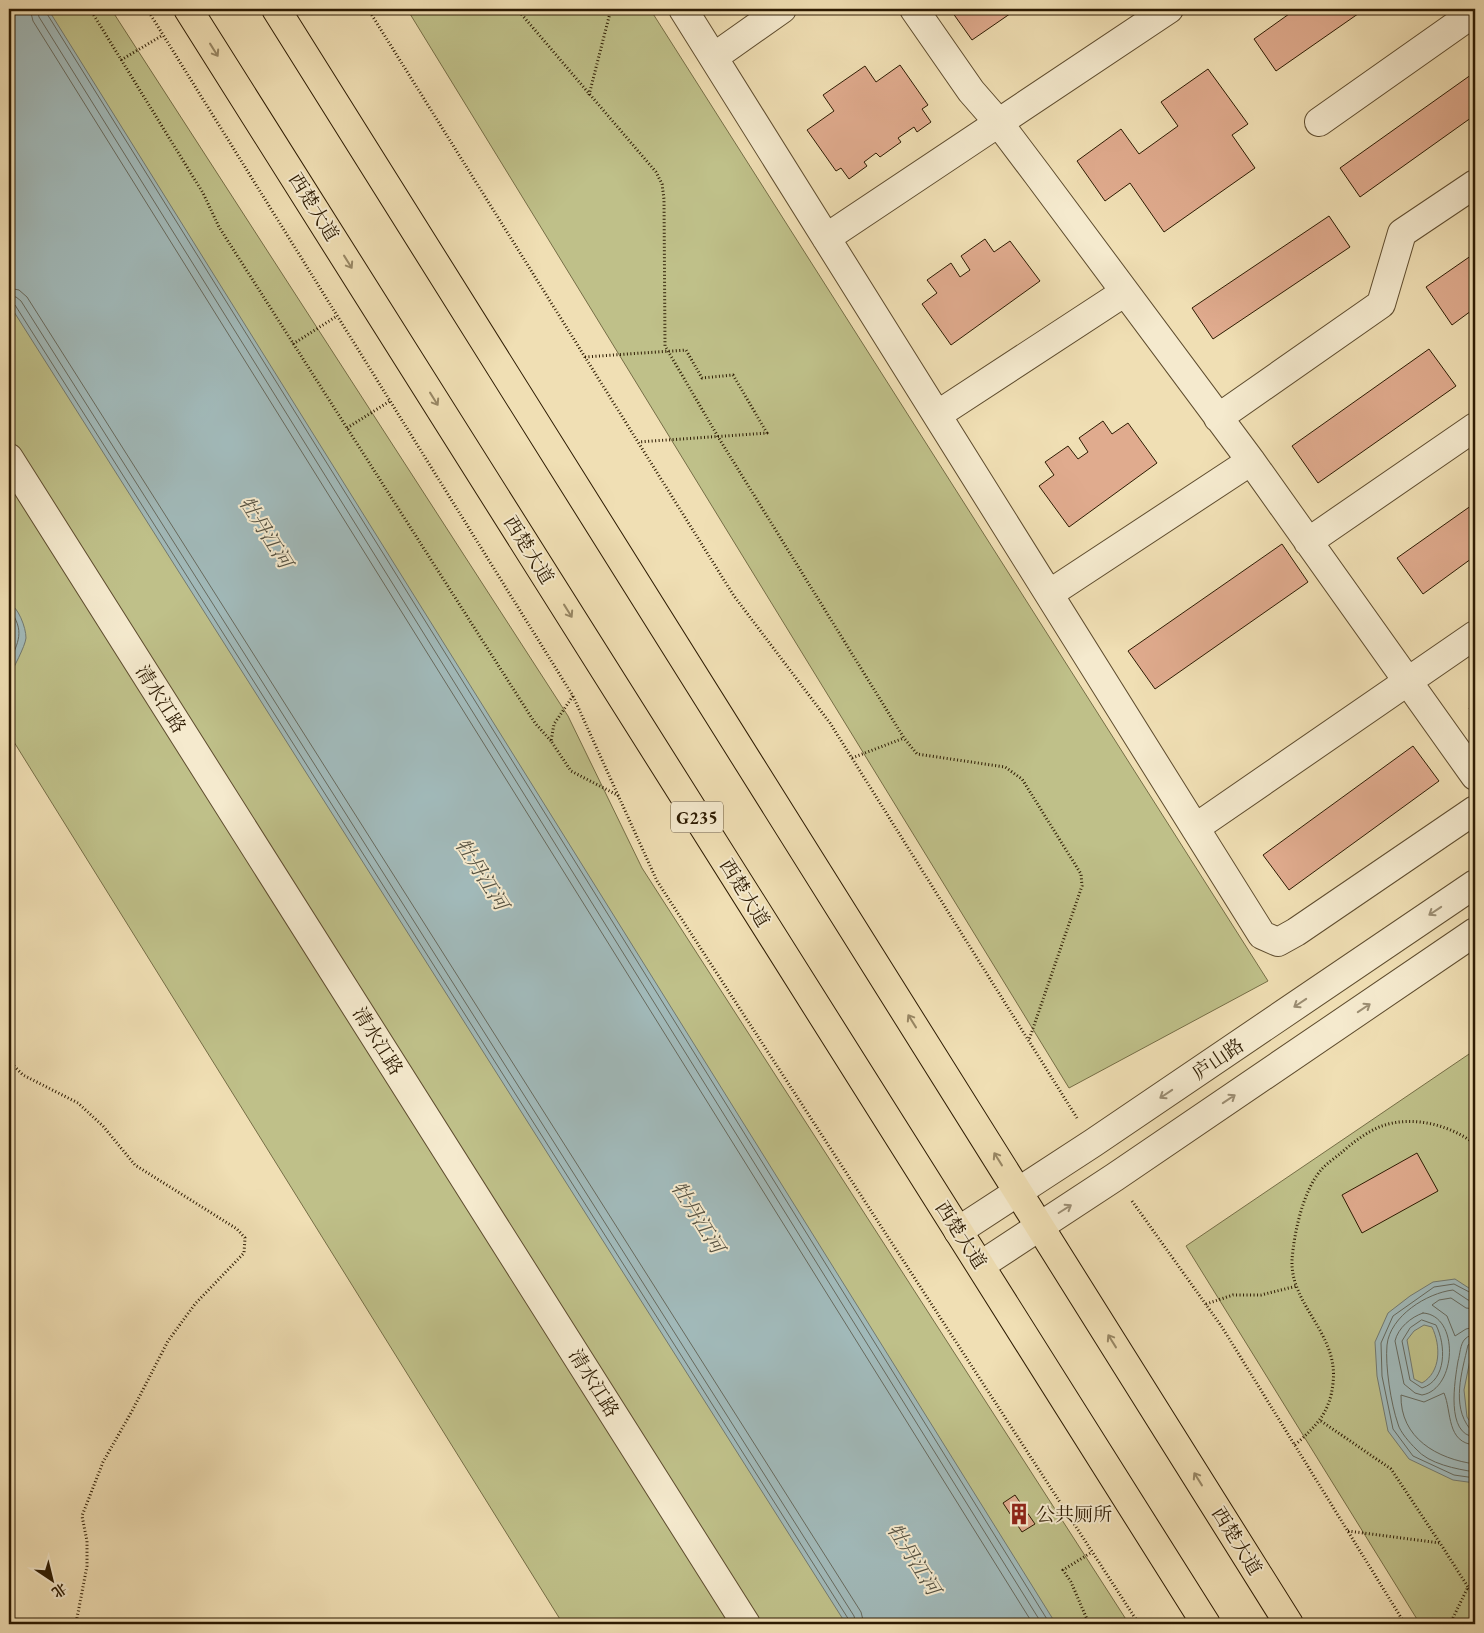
<svg xmlns="http://www.w3.org/2000/svg" width="1484" height="1633" viewBox="0 0 1484 1633" font-family="'EB Garamond','Noto Serif SC',serif">
	<style>
		.green { fill: #bfc089; stroke: #766e46 }
		.water { fill: #a1b9b9; stroke: #737a70; fill-rule: evenodd }
		.lines { fill: none; stroke-linecap: round; stroke-linejoin: round }
		.shore { stroke: #676a5e; stroke-width: 1 }
		.building { fill: #e0ab8e; stroke: #2d1b02 }
		.minor-casing { stroke: #5e4c2e; stroke-width: 30 }
		.highway-casing { stroke: #2d1b02; stroke-width: 30 }
		.path { stroke: #2d1b02; stroke-width: 3; stroke-dasharray: 1 2.5; stroke-linecap: butt }
		.minor { stroke: #f5eace; stroke-width: 28 }
		.highway { stroke: #f0dfb4; stroke-width: 28 }
		.oneway { stroke: #988764 }
		.oneway2 { stroke: #9b8d72 }
		.labels { text-anchor: middle; dominant-baseline: central; stroke-width: 4; stroke-linejoin: round; paint-order: stroke }
		.shield { fill: #f5eace; stroke: #69593f; stroke-width: 1 }
		.shield-label { font-size: 18px; font-weight: bold; fill: #2d1b02 }
		.street-label { font-size: 19px; fill: #2d1b02; stroke: #f5eace }
		.poi-label { font-size: 19px; fill: #2d1b02; stroke: #f5eace; text-anchor: start }
		.water-label { font-size: 20px; font-style: italic; fill: #565242; stroke: #f5eace }
	</style>
	<rect width="100%" height="100%" fill="#f0dfb4"/>
	<filter id="stains"><feTurbulence type="fractalNoise" baseFrequency=".004" numOctaves="4"/><feColorMatrix values="0 0 0 0 .2 0 0 0 0 .09 0 0 0 0 .02 0 0 0 .5 -.17"/></filter>
	<radialGradient id="worn" r=".72"><stop offset=".6" stop-color="#630" stop-opacity="0"/><stop offset="1" stop-color="#630" stop-opacity=".3"/></radialGradient>
	<!-- green -->
	<path class="green" d="M9,9H111L568,716L642,868L1129,1624H563L9,734Z
		M407,9H650L1268,981L1069,1088Z
		M1475,1050V1624H1420L1186,1246Z"/>
	<!-- water -->
	<path class="water" d="M9,9H48L1056,1624H846L9,304Z
		M9,603C18,607 26,627 26,638C25,647 13,668 9,678Z
		M1455,1279L1475,1292V1335L1464,1390L1467,1417L1475,1429V1483L1453,1480L1409,1459L1388,1431L1377,1376L1375,1342L1388,1313L1410,1296L1433,1282ZM1424,1325L1432,1327C1441,1346 1441,1372 1422,1383L1414,1379L1407,1340L1414,1331Z"/>
	<g class="lines">
		<!-- shore -->
		<path class="shore" d="M30,9L33,21L1033,1624
			M37,9L39,17L1042,1624
			M44,9L1050,1624
			M9,288L19,290L27,297L861,1612L864,1624
			M9,296L16,297L21,301L854,1616L856,1624
			M9,302L15,305L849,1620L850,1624
			M9,608C26,633 18,640 9,665
			M1475,1295L1454,1284L1434,1287L1393,1316L1381,1343L1382,1376L1393,1429L1413,1456L1454,1475L1475,1478
			M1475,1302L1468,1300L1453,1290C1427,1293 1390,1316 1387,1345C1385,1366 1391,1404 1398,1424C1400,1432 1410,1443 1416,1449C1429,1464 1456,1469 1475,1472
			M1475,1309L1466,1308L1451,1298L1439,1300L1432,1305L1447,1316L1455,1336L1466,1329L1475,1327
			M1423,1313C1460,1315 1457,1389 1422,1395L1415,1393L1404,1384L1395,1341C1398,1328 1411,1317 1423,1313Z
			M1422,1320L1436,1325C1446,1345 1447,1380 1422,1388L1410,1380L1402,1341L1410,1328Z
			M1475,1335C1471,1335 1468,1336 1465,1339C1460,1344 1460,1355 1458,1361C1455,1380 1445,1435 1475,1437
			M1475,1341L1468,1345C1462,1372 1451,1405 1470,1429L1475,1431
			M1475,1445C1446,1443 1452,1412 1444,1393L1424,1402L1401,1395C1400,1438 1437,1459 1475,1464"/>
	</g>
	<!-- building -->
	<path class="building" d="M950,9H1017L972,40Z
		M1296,9H1365L1276,71L1254,39Z
		M900,65L928,105L922,109L931,122L917,132L914,127L898,138L901,142L880,157L876,153L864,162L867,166L849,179L841,168L836,171L807,130L834,111L823,95L865,66L876,82Z
		M1208,69L1248,124L1232,135L1255,168L1164,232L1130,183L1105,201L1077,161L1121,129L1139,154L1178,126L1161,102Z
		M1475,72V115L1360,197L1340,168Z
		M1329,216L1350,247L1213,339L1192,308Z
		M985,239L994,252L1010,241L1040,281L951,345L922,304L937,293L927,280L951,263L960,277L970,270L961,256Z
		M1475,253V308L1452,325L1426,287Z
		M1429,349L1456,386L1318,483L1292,446Z
		M1103,421L1112,434L1128,423L1157,463L1069,527L1039,486L1054,475L1045,462L1068,446L1078,459L1088,452L1079,438Z
		M1475,503V556L1423,594L1397,558Z
		M1282,544L1308,582L1155,689L1128,651Z
		M1475,703V717L1469,708Z
		M1413,746L1439,781L1289,890L1263,855Z
		M1417,1153L1438,1191L1362,1233L1342,1195Z
		M1015,1495L1035,1524L1022,1532L1003,1503Z"/>
	<g class="lines">
		<!-- minor casing -->
		<g class="minor-casing">
			<path id="minor" d="M683,9L1262,935L1278,942L1296,932L1475,810
				M914,9L971,91L998,122L1038,175L1251,461L1475,776
				M714,57L782,9
				M1319,122L1475,12
				M826,238L1169,9
				M937,415L1125,292
				M1218,418L1381,304L1402,233L1475,184
				M9,458L746,1624
				M1308,542L1475,427
				M1049,594L1251,461
				M1195,828L1475,635
				M958,1231L1093,1143L1475,884
				M981,1265L1115,1177L1475,932"/>
		</g>
		<!-- highway casing -->
		<g class="highway-casing">
			<path id="highway" d="M188,9L1206,1624
				M276,9L1289,1624"/>
		</g>
		<!-- path -->
		<path class="path" d="M90,9L203,193L219,227L535,723L551,741
			M147,9L573,696L657,881L1139,1624
			M368,9L734,596L830,723L1077,1118
			M517,9L656,172L662,184L664,199L665,346L720,440L904,738L917,754L1005,767L1022,779L1081,874L1082,886L1029,1040
			M121,60L163,35
			M589,95L611,9
			M293,344L337,316
			M585,357L686,350L702,378L733,375L767,433L639,442
			M347,428L390,401
			M573,696L554,724L551,741L571,771L619,796
			M852,758L904,738
			M9,1061L23,1075L78,1103L103,1126L135,1165L237,1229L245,1238L244,1253L195,1304L168,1341L132,1411L103,1462L82,1516L87,1541V1566L77,1618L79,1624
			M1132,1201L1222,1327L1405,1624
			M1206,1304L1233,1295H1261L1297,1286
			M1321,1421L1391,1469L1440,1543
			M1295,1445C1316,1426 1330,1413 1333,1383C1339,1334 1290,1305 1292,1260C1294,1233 1303,1191 1321,1170C1326,1164 1335,1158 1341,1153C1352,1143 1368,1131 1382,1126C1413,1115 1450,1125 1475,1144
			M1348,1531L1440,1543L1468,1587L1450,1624
			M1468,1588L1475,1599
			M1089,1624L1071,1582L1063,1570L1092,1552"/>
		<!-- minor -->
		<use href="#minor" class="minor"/>
		<!-- highway -->
		<use href="#highway" class="highway"/>
	</g>
	<!-- one-way arrows -->
	<defs><path id="oneway-shaft" d="M-6 0H5M1.5-3L5.5 0L1.5 3" fill="none" stroke-width="1.6" stroke-linecap="round" stroke-linejoin="round" transform="scale(1.25)"/></defs>
	<g class="oneway">
		<use href="#oneway-shaft" transform="translate(214 50) rotate(58)"/>
		<use href="#oneway-shaft" transform="translate(348 262) rotate(58)"/>
		<use href="#oneway-shaft" transform="translate(434 399) rotate(58)"/>
		<use href="#oneway-shaft" transform="translate(568 611) rotate(58)"/>
		<use href="#oneway-shaft" transform="translate(912 1021) rotate(-122)"/>
		<use href="#oneway-shaft" transform="translate(998 1159) rotate(-122)"/>
		<use href="#oneway-shaft" transform="translate(1112 1341) rotate(-122)"/>
		<use href="#oneway-shaft" transform="translate(1198 1479) rotate(-122)"/>
	</g>
	<g class="oneway2">
		<use href="#oneway-shaft" transform="translate(1435 911) rotate(146)"/>
		<use href="#oneway-shaft" transform="translate(1300 1003) rotate(146)"/>
		<use href="#oneway-shaft" transform="translate(1364 1008) rotate(-34)"/>
		<use href="#oneway-shaft" transform="translate(1166 1094) rotate(146)"/>
		<use href="#oneway-shaft" transform="translate(1229 1099) rotate(-34)"/>
		<use href="#oneway-shaft" transform="translate(1065 1209) rotate(-32)"/>
	</g>
	<!-- icons -->
	<defs>
		<g id="building-bare" transform="scale(1.725)"><path d="M-4-6H4V6H1V3H-1V6H-4ZM-2.5-4.3h1.7v1.8h-1.7ZM.8-4.3h1.7v1.8H.8ZM-2.5-1h1.7V.8h-1.7ZM.8-1h1.7V.8H.8Z" fill="#8f2418" stroke="#f5eace" stroke-width="2.5" paint-order="stroke"/></g>
	</defs>
	<g fill-rule="evenodd">
		<use href="#building-bare" x="1019" y="1514"/>
	</g>
	<g class="labels">
		<!-- shield labels -->
		<rect class="shield" x="671" y="801.5" width="52" height="31" rx="4"/>
		<g class="shield-label">
			<text x="697" y="817">G235</text>
		</g>
		<!-- street labels -->
		<g class="street-label">
			<text transform="translate(314 207) rotate(58)">西楚大道</text>
			<text transform="translate(529 550) rotate(58)">西楚大道</text>
			<text transform="translate(161 699) rotate(58)">清水江路</text>
			<text transform="translate(745 893) rotate(58)">西楚大道</text>
			<text transform="translate(378 1041) rotate(58)">清水江路</text>
			<text transform="translate(1218 1059) rotate(-34)">庐山路</text>
			<text transform="translate(961 1235) rotate(57)">西楚大道</text>
			<text transform="translate(594 1383) rotate(58)">清水江路</text>
			<text transform="translate(1237 1541) rotate(58)">西楚大道</text>
		</g>
		<!-- poi labels -->
		<g class="poi-label">
			<text x="1036" y="1514">公共厕所</text>
		</g>
		<!-- water labels -->
		<g class="water-label">
			<text transform="translate(266 532) rotate(58)">牡丹江河</text>
			<text transform="translate(482 874) rotate(58)">牡丹江河</text>
			<text transform="translate(698 1217) rotate(58)">牡丹江河</text>
			<text transform="translate(914 1559) rotate(58)">牡丹江河</text>
		</g>
	</g>
	<!-- margin -->
	<rect width="1484" height="1633" fill="none" stroke="#f0dfb4" stroke-width="30"/>
	<rect x="10" y="10" width="1464" height="1613" fill="none" stroke="#2d1b02" stroke-width="2.5"/>
	<rect x="15" y="15" width="1454" height="1603" fill="none" stroke="#2d1b02"/>
	<!-- north arrow -->
	<g transform="translate(52 1580) rotate(145)" stroke="#f5eace" stroke-width="4" paint-order="stroke">
	<path d="M0-4L9 19L0 12L-9 19Z" fill="#2d1b02"/>
	<text y="-8" font-size="14" font-weight="bold" text-anchor="middle" fill="#2d1b02">北</text>
	</g>
	<rect width="100%" height="100%" filter="url(#stains)"/>
	<rect width="100%" height="100%" fill="url(#worn)"/>
</svg>
